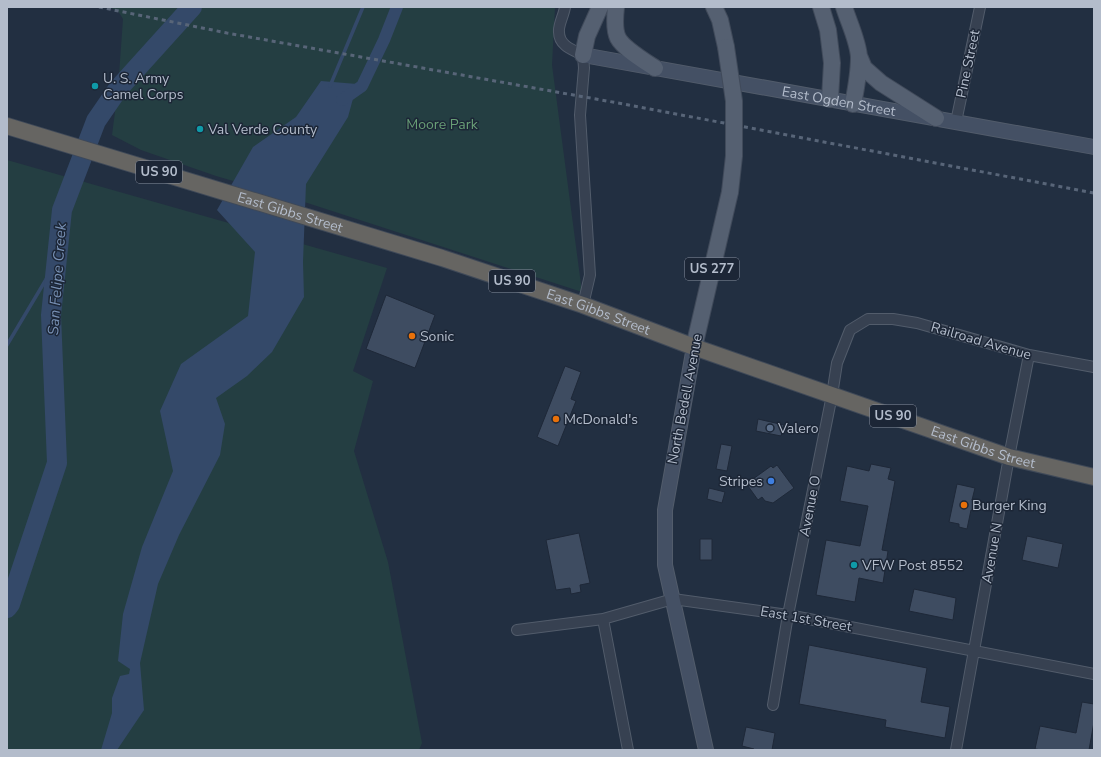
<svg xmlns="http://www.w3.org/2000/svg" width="1101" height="757" viewBox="0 0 1101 757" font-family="'Nunito Sans',sans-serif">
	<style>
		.green { fill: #243e42 }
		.water { fill: #344969 }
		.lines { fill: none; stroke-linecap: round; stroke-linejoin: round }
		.stream { stroke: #344969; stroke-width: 3.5 }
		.canal { stroke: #344969; stroke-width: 12 }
		.river { stroke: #344969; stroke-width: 20 }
		.building { fill: #3e4c61; stroke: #1e2838 }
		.minor-casing { stroke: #525c6b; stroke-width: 12 }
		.secondary-casing { stroke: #525c6b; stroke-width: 16 }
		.primary-casing { stroke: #404a5a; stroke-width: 18 }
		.trunk-casing { stroke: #3f4958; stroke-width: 18 }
		.minor { stroke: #374151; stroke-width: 10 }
		.secondary { stroke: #445064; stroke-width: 14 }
		.primary { stroke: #556071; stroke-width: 16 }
		.trunk { stroke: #666562; stroke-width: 16 }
		.rail { stroke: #586578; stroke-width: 3; stroke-dasharray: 4 4; stroke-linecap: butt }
		.primary-bridge-casing { stroke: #404a5a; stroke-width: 18; stroke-linecap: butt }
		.primary-bridge { stroke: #556071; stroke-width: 16 }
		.culture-dot { fill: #0f9aa8; stroke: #1c2636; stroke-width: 1.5 }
		.food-dot { fill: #e8710a; stroke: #1c2636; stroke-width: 1.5 }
		.service-dot { fill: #5c6f8a; stroke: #1c2636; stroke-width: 1.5 }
		.shop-dot { fill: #3f7fe0; stroke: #1c2636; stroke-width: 1.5 }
		.labels { text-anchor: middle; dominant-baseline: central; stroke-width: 3; stroke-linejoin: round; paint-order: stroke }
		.shield { fill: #1c2636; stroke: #868f9e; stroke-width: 1 }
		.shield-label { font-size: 13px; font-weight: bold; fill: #b3bccb }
		.street-label { font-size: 14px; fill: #b3bccb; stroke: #1c2636 }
		.poi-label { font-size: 14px; fill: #b3bccb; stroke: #1c2636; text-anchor: start }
		.park-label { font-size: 14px; fill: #689e76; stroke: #1c2636 }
		.water-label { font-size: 15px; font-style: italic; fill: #7891b5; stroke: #1c2636 }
	</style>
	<rect width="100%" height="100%" fill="#222f41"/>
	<!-- green -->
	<path class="green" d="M109,7H555L552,65L582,292L292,198L216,176L141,150L112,135L118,89L123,19L118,11Z
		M7,160L387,268L353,371L373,381L354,451L388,562L422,743L419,750H7Z"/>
	<!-- water -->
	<path class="water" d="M321,81L357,84L348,117L306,184L303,262L304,297L272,352L247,376L216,398L225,424L220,455L179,535L158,584L140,663L144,710L117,750H101L112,713V698L120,676L129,674L130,669L118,661L123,614L142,547L173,471L160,411L181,364L248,316L255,252L217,210L253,147L296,117Z"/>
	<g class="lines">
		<!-- stream -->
		<path class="stream" d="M330,86L363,7
			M7,345L57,261"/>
		<!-- canal -->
		<path class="canal" d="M342,100L362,86L384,40L397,7"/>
		<!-- river -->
		<path class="river" d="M7,608L10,604L57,463L51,315L62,210L96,121L118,89L192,7"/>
	</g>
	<!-- building -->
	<path class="building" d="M386,295L435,315L415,368L366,349Z
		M565,366L581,372L571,399L576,401L558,446L537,437Z
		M758,419L784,425L781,436L756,431Z
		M721,444L732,446L727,471L716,469Z
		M871,464L891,468L888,479L895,481L882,550L888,551L883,583L859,578L855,602L816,595L826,540L860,546L868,506L840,501L847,466L869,471Z
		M777,465L794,488L773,503L765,501L762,497L758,500L748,486L752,484L753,479L771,466L773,468Z
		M957,484L975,488L972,500L976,501L974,511L971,510L967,529L959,527V524L949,522Z
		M709,488L725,492L722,503L707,499Z
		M579,533L590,583L580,585L581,592L571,594L570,588L556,590L546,540Z
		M1027,536L1063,544L1058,568L1022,560Z
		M700,539H712V560H700Z
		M914,589L956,598L953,620L909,611Z
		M809,645L927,668L921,702L950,707L945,738L885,727L886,720L799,704Z
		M1082,702L1094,704V722L1089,750H1042L1035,749L1040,726L1076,733Z
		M746,727L775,733L772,750H753L754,749L742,746Z"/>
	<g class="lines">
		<!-- minor casing -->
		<g class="minor-casing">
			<path id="minor" d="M565,7C564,15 558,25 559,32C559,46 573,50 583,55L584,68L580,115L590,275L583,305
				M956,122L980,7
				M603,619L628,750
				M517,630L603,619L673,599L788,615L1094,674
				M773,705L788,615L832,395L837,363L850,330L868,319H893L917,323L1029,355L1094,367
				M956,750L1009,457L1029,355"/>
		</g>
		<!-- secondary casing -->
		<g class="secondary-casing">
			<g id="secondary">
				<path id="s1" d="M583,55L1094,147"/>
				<path d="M694,347L665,510V565L706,750"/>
			</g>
		</g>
		<!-- primary casing -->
		<g class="primary-casing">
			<path id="primary" d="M616,7C615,16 614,30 618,38C623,48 646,62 655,68
				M714,7L720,20L726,47
				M821,7L828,30L832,63L830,99
				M844,7C849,23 858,41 859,57C859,73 856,89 853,104
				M583,55L587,36L600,7
				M859,56L864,68L881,83L936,118
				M694,347L730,192"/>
		</g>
		<!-- trunk casing -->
		<g class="trunk-casing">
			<g id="trunk">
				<path id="s2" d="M7,126L442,258L583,305L694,347L1009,457L1094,477"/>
			</g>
		</g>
		<!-- minor -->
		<use href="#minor" class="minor"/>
		<!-- secondary -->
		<use href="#secondary" class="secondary"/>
		<!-- primary -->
		<use href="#primary" class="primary"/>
		<!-- trunk -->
		<use href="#trunk" class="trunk"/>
		<!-- rail -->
		<path class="rail" d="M99,7L227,33L618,103L1094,193"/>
		<!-- primary-bridge casing -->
		<g class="primary-bridge-casing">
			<path id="primary-bridge" d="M726,47L734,101V156L730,192"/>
		</g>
		<!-- primary-bridge -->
		<use href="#primary-bridge" class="primary-bridge"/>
	</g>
	<!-- markers -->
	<g class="culture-dot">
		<circle cx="95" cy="86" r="4"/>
		<circle cx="200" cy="129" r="4"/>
		<circle cx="854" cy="565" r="4"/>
	</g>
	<g class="food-dot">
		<circle cx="412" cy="336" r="4"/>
		<circle cx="556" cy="419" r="4"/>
		<circle cx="964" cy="505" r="4"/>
	</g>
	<circle class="service-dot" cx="770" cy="428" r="4"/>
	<circle class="shop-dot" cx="771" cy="481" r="4"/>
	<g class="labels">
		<!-- shield labels -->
		<g class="shield">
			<rect x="136" y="161" width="46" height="22" rx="3"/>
			<rect x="685" y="258" width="54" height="22" rx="3"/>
			<rect x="489" y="270" width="46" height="22" rx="3"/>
			<rect x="870" y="405" width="46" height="22" rx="3"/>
		</g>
		<g class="shield-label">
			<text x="159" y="172">US 90</text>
			<text x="712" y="269">US 277</text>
			<text x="512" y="281">US 90</text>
			<text x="893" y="416">US 90</text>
		</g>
		<!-- street labels -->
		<g class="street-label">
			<text transform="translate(968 64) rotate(-78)">Pine Street</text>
			<text stroke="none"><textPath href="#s1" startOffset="260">East Ogden Street</textPath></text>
			<text stroke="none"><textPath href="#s2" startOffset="296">East Gibbs Street</textPath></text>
			<text stroke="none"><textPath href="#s2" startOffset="620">East Gibbs Street</textPath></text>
			<text transform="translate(981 341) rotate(16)">Railroad Avenue</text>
			<text transform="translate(685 399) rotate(-79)">North Bedell Avenue</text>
			<text stroke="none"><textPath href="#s2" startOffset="1028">East Gibbs Street</textPath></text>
			<text transform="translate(810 506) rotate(-79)">Avenue O</text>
			<text transform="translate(992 553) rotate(-80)">Avenue N</text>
			<text transform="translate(806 619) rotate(10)">East 1st Street</text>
		</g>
		<!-- poi labels -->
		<g class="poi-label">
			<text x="103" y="78">U. S. Army<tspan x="103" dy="16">Camel Corps</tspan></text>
			<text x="208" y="129">Val Verde County</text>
			<text x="420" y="336">Sonic</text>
			<text x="564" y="419">McDonald's</text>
			<text x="778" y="428">Valero</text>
			<text x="763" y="481" text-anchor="end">Stripes</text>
			<text x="972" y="505">Burger King</text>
			<text x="862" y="565">VFW Post 8552</text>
		</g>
		<!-- park labels -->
		<g class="park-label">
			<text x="442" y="124">Moore Park</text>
		</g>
		<!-- water labels -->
		<g class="water-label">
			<text transform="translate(57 279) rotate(-86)">San Felipe Creek</text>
		</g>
	</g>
	<!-- border -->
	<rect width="1101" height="757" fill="none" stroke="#b3bccb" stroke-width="16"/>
</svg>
